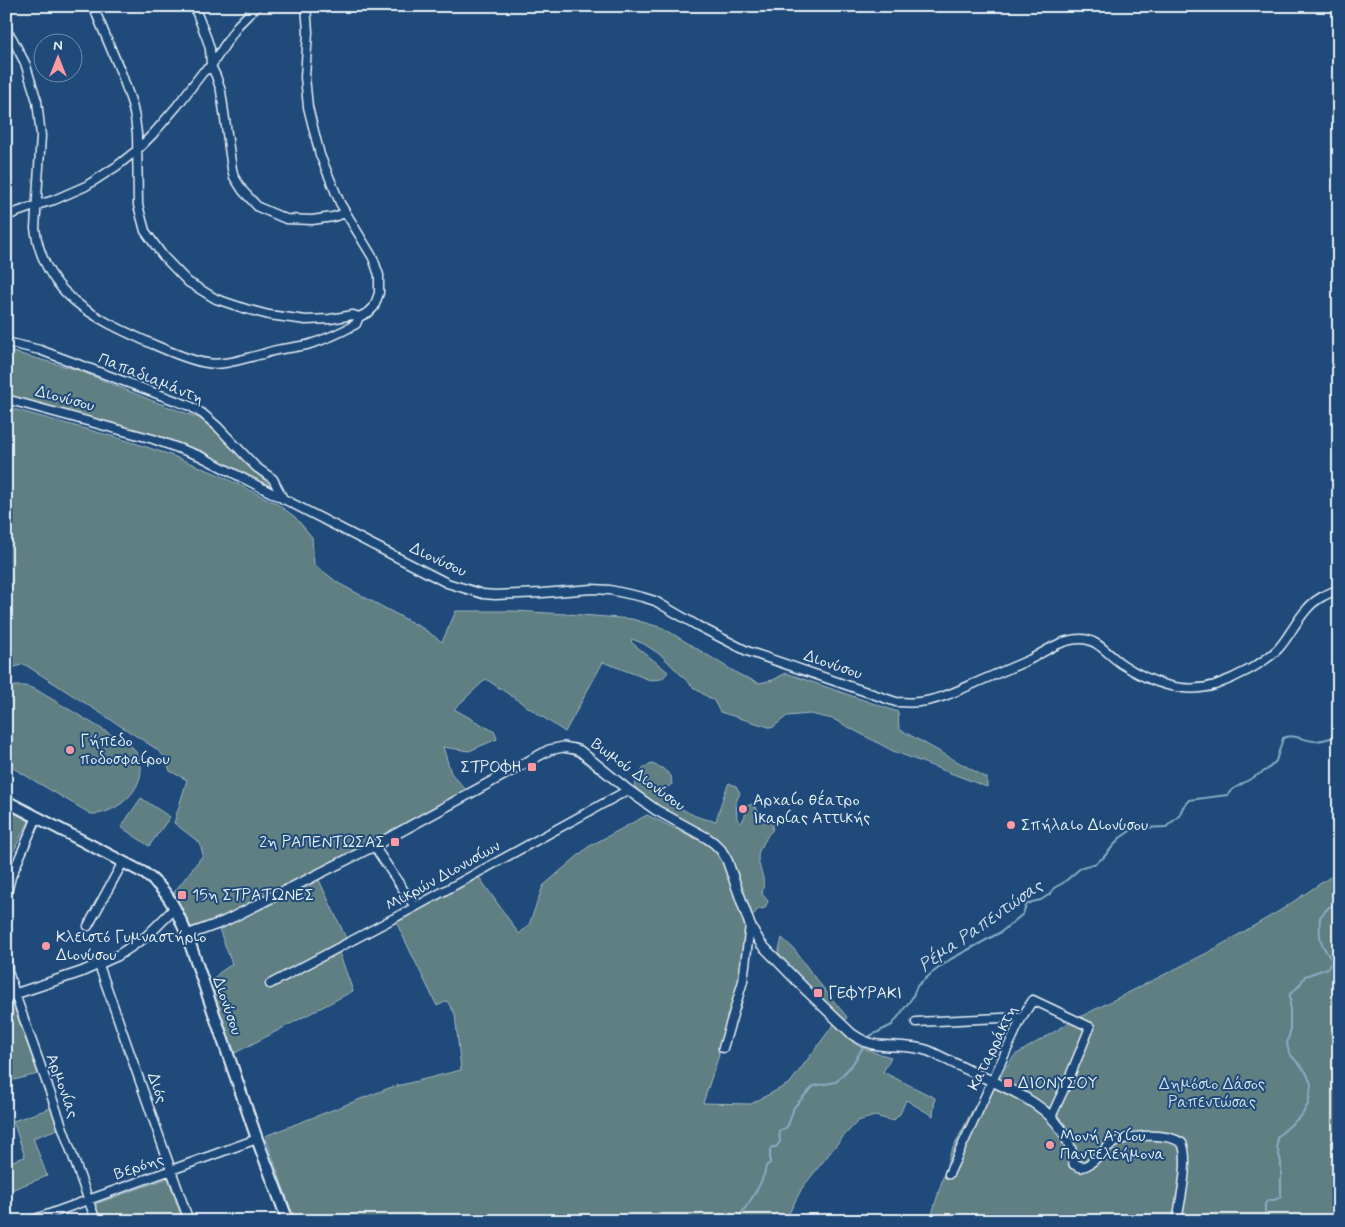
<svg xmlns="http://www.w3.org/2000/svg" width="1345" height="1227" viewBox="0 0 1345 1227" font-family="Mynerve,sans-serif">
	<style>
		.green { fill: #5e7f83; stroke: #a3b8be }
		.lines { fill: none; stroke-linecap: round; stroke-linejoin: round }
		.stream { stroke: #87adc3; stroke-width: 2 }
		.minor-casing { stroke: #e8f1f8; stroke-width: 11 }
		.tertiary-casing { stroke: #e8f1f8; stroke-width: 12 }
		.secondary-casing { stroke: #e8f1f8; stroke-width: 14 }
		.minor { stroke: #1f4a7a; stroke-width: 8 }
		.tertiary { stroke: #1f4a7a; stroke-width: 9 }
		.secondary { stroke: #1f4a7a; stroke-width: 10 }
		.poi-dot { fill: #ff9aa2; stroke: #1f4a7a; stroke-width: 2 }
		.labels { text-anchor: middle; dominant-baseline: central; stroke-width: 4; stroke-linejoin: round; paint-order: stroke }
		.street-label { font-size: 16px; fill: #e8f1f8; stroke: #1f4a7a }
		.poi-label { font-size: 16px; fill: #e8f1f8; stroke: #1f4a7a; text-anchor: start }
		.park-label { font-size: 16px; fill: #d3e0e6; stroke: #1f4a7a }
		.water-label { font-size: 18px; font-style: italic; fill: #d0e0eb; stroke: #1f4a7a }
	</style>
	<rect width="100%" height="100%" fill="#1f4a7a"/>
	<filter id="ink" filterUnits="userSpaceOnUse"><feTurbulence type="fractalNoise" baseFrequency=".02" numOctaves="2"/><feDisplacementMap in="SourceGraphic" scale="10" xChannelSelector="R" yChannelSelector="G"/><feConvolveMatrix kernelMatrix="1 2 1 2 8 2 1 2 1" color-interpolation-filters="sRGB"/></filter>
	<g filter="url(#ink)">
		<!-- green -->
		<path class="green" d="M6,350L78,370L153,401L199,418L222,437L272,488L250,478L202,451L156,435L6,396Z
			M6,407L122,439L168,454L217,474L276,503L295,517L312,537L314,564L338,583L424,629L442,642L456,611H515L582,615L632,619L663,628L740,675L759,683L773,680L786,673L898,712L899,729L987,778V787L893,751L833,719L810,714L787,716L772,728L720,712L714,701L694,688L661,655L644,644L632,639L631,642L668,672L662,679L650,680L603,662L565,732L486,679L454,709L495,732L497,739L469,751L443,747L451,773L468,792L220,919L188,928L172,895L203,855L200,843L174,823L187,780L170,771L165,757L155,748L24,664L6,670Z
			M15,686H25L35,689L132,747C158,775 123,815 91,814L6,764V691Z
			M652,764L662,768L671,776L672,784L665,789L664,796C681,809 695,819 716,821C720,808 723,795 729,783L736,786L740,793L736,802L737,819L741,823L745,816L747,806L752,804C756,807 760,814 763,817C767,819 770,820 773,824L772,831C767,835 767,838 763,844C761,848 761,847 759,851C756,861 761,869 763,878C764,884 763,889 762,894L768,901L765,908L757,910L753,916C741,892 738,866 722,845L651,802L634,786L644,767Z
			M141,798L170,817L149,846L121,827Z
			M6,809L29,821L10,858L6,872Z
			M647,815L701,841L714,849L720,857L727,873L746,930L739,988L718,1048L719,1055L703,1103L751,1104L790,1083L834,1024L855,1044L873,1052L891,1057L883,1072L935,1098L933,1116L906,1100L900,1114L893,1121L875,1116L858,1121L841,1139L802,1188L785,1221H295L265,1136L389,1088L461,1070L455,1014L447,1001L437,1006L396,922L479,877L519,934L529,925L543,886L588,847Z
			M1339,871V1221H930L950,1154L973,1109L1015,1055L1074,1020L1207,953L1281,910Z
			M319,880L346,938L336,944L353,991L235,1053L215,997L212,981L219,973L232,964L219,929Z
			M782,938L794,949L812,974L837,1005L847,1017L844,1023L806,986L778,954Z
			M12,1002L38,1074L6,1082V1003Z
			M51,1108L58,1129L33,1138L47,1176L6,1192V1163L25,1157L13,1121Z
			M168,1178L183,1221H101L95,1204Z"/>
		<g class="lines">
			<!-- stream -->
			<path class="stream" d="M868,1040L870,1036L892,1025L912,998L917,986L932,973L951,959L1001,932L1023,914L1026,905L1032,902L1041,900L1050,894L1054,888L1063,883L1082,867L1094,864L1103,858L1120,838L1130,831L1141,828L1166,827L1179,816L1183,807L1189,800L1227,795L1233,789L1268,769L1276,761L1283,738C1294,733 1304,741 1315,741C1323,741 1331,738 1339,735
				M737,1221V1219C747,1206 764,1182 766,1166L770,1163V1150L772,1147H776L780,1142L779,1131L786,1128L789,1123L794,1107L807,1093L814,1086L836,1082L852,1065L865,1044
				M1268,1221L1265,1215V1204L1268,1200H1274L1281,1197V1162L1277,1147V1137L1302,1115L1308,1104L1310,1094L1311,1084L1306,1072L1289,1053L1287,1043L1290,1032V994L1299,986L1305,976L1328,968L1332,960C1319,943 1319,938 1320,917L1329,907L1339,905"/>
			<!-- minor casing -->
			<g class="minor-casing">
				<path id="minor" d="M194,6L207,39L210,49L211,66L216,76L221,91L232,169L234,177L243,191L258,207L286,219L312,220L333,217L346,213
					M306,6L308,32L305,77L308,107L320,155L340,203L373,258L379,275V293L374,307L369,312L357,318
					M6,31L12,38L25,63L37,101L41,136L35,228C44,295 94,318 150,343C166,350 190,361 207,363C225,366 245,358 263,354C271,351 280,349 289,348C295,347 301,346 307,345C324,340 342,332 356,324L358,319L356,316L353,315L330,319L306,320L269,315L246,309L216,299L188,282L163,256L145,231L138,205L137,134L135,118L132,104L122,75L93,6
					M6,216L37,205L54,200L86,186L117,166L137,150L153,134L177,106L203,72L211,66L238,25L257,6
					M6,342L40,350L190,406L203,414L218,427L256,467L273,479L283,499
					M6,399L153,439L200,456L447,583L483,594L495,595L542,593L592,589L610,590L642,597L655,601L698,626L747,651L896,702C904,702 912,703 919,702C940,700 961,689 980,681C996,674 1013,667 1029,660C1046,651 1061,639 1081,639C1098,639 1109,656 1122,664C1149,682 1183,695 1215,685C1235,678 1263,664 1278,649C1289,637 1296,621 1307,609C1315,599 1327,594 1339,589
					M374,846L415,907
					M6,897L11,877L37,817
					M88,926L123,862
					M6,959L8,971L15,994L96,1221
					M99,965L189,1221
					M270,984L415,907L628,790
					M916,1022L1022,1017
					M723,1048L743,981L750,925
					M1081,1167C1092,1166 1101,1152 1109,1146C1125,1134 1166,1132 1182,1143C1190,1160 1180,1202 1177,1221
					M949,1174L1022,1017L1033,1000L1090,1027L1070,1076L1051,1117
					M30,1221L257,1139"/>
			</g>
			<!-- tertiary casing -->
			<g class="tertiary-casing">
				<path id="tertiary" d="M187,935L223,922L374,846L549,750L563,747L574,749L580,751L628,790L656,810L707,838L714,843L721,850L727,860L750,925L761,944L807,991L852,1034C859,1039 869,1044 878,1045C895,1047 912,1045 929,1051C946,1059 963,1068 981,1076C1022,1095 1068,1113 1074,1164L1081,1167
					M6,997L81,972L117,956L147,936L175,908"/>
			</g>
			<!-- secondary casing -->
			<g class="secondary-casing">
				<path id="secondary" d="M6,801L144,873C168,890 176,909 187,935L257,1139L288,1221"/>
			</g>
			<!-- minor -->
			<use href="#minor" class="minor"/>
			<!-- tertiary -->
			<use href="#tertiary" class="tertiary"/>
			<!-- secondary -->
			<use href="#secondary" class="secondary"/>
		</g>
	</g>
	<!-- markers -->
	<g class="poi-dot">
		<circle cx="70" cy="750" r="5"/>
		<rect x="527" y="762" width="10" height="10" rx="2.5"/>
		<circle cx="743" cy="809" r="5"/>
		<circle cx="1011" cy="825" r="5"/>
		<rect x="390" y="837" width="10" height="10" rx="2.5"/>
		<rect x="177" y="890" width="10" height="10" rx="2.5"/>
		<circle cx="46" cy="946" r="5"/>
		<rect x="813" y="988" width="10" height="10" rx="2.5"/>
		<rect x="1003" y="1078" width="10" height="10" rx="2.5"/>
		<circle cx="1050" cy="1145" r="5"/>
	</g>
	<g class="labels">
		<!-- street labels -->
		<g class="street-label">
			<text transform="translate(151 379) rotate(22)">Παπαδιαμάντη</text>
			<text transform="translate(65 399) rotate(15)">Διονύσου</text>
			<text transform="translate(438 560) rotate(25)">Διονύσου</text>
			<text transform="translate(833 665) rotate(19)">Διονύσου</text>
			<text transform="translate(638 775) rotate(36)">Βωμού Διονύσου</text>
			<text transform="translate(443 876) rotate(-29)">Μικρών Διονυσίων</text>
			<text transform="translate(227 1006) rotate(71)">Διονύσου</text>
			<text transform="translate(993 1048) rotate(-64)">Καταρράκτη</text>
			<text transform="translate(62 1086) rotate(70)">Αρμονίας</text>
			<text transform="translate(157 1088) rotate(71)">Διός</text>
			<text transform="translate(139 1167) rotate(-19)">Βερόης</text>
		</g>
		<!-- poi labels -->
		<g class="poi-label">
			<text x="80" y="741">Γήπεδο<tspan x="80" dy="18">ποδοσφαίρου</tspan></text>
			<text x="522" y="767" text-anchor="end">ΣΤΡΟΦΗ</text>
			<text x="753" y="800">Αρχαίο θέατρο<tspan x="753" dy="18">Ικαρίας Αττικής</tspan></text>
			<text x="1021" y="825">Σπήλαιο Διονύσου</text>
			<text x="385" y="842" text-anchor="end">2η ΡΑΠΕΝΤΩΣΑΣ</text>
			<text x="192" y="895">15η ΣΤΡΑΤΩΝΕΣ</text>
			<text x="56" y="937">Κλειστό Γυμναστήριο<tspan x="56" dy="18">Διονύσου</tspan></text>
			<text x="828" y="993">ΓΕΦΥΡΑΚΙ</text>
			<text x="1018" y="1083">ΔΙΟΝΥΣΟΥ</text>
			<text x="1060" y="1136">Μονή Αγίου<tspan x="1060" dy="18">Παντελεήμονα</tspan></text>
		</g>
		<!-- park labels -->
		<g class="park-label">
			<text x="1212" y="1084">Δημόσιο Δάσος<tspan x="1212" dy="18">Ραπεντώσας</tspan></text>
		</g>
		<!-- water labels -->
		<g class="water-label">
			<text transform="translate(981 926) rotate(-35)">Ρέμα Ραπεντώσας</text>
		</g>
	</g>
	<!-- margin -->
	<rect width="1345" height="1227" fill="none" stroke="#1f4a7a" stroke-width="25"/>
	<rect x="12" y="12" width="1320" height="1202" fill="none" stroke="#e8f1f8" stroke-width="2" filter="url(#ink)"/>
	<!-- north arrow -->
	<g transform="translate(58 58)"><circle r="24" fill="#1f4a7a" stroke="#6f8dac"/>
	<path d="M0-4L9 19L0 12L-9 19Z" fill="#ff9aa2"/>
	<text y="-8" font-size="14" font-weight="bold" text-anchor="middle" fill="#e8f1f8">N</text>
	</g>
</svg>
